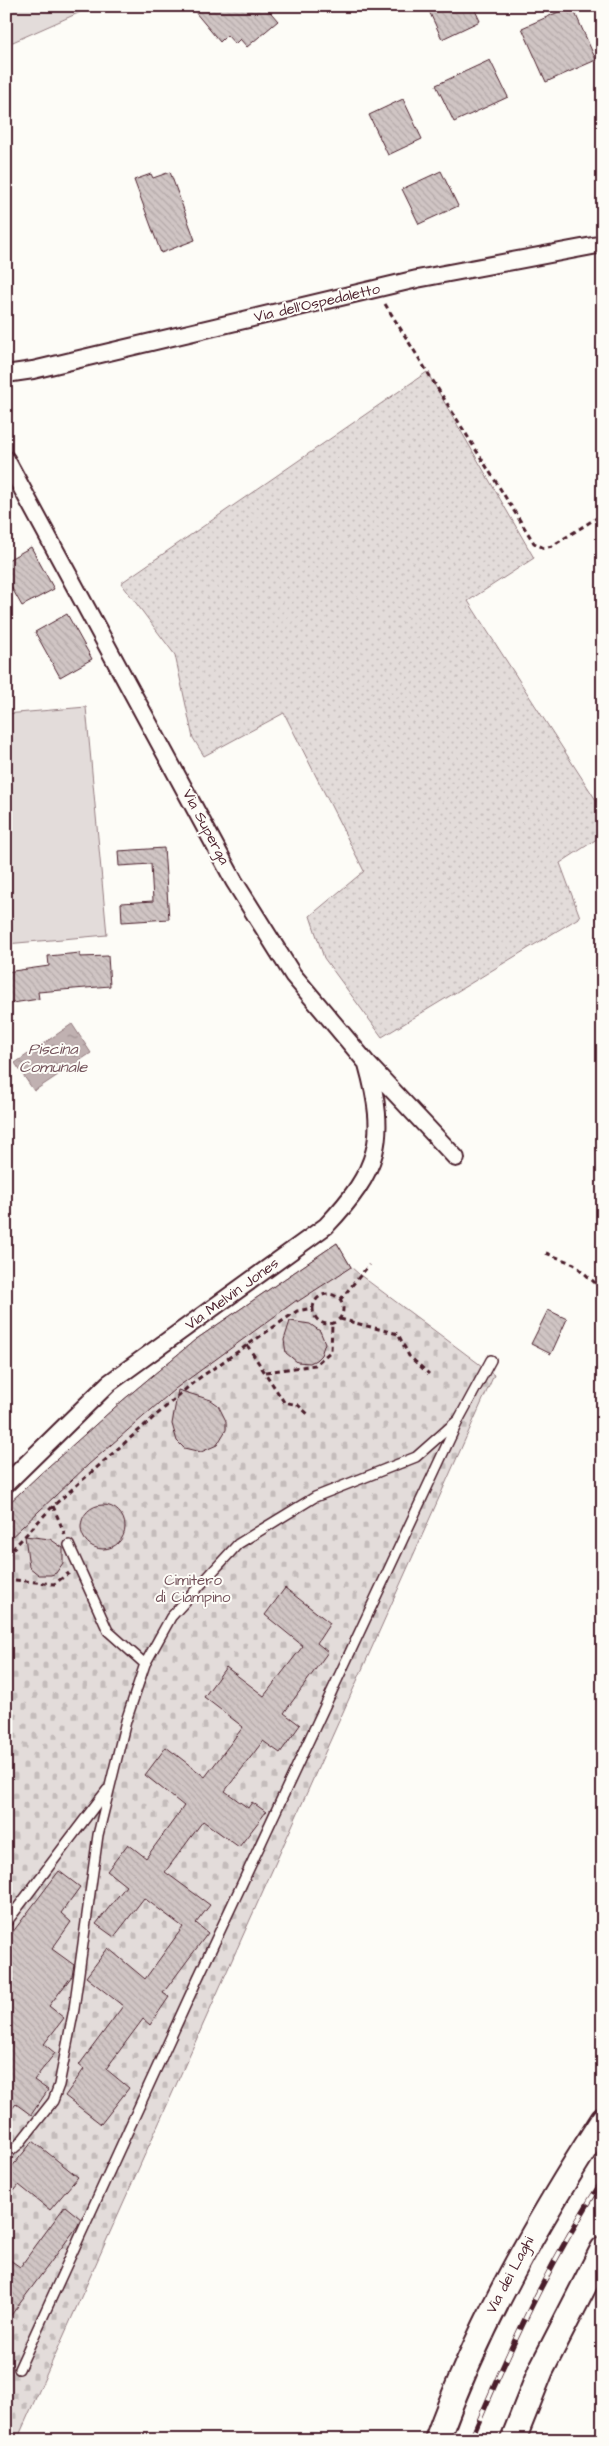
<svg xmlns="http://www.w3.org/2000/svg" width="609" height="2446" viewBox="0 0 609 2446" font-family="'Architects Daughter',sans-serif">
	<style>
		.grass { fill: url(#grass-dots); stroke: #967e82 }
		.cemetery { fill: url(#cemetery-stones); stroke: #967e82 }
		.garden { fill: #e3dcda; stroke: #967e82 }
		.water { fill: url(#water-ripples); stroke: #91777b }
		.building { fill: url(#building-back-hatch); stroke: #4a1f2b }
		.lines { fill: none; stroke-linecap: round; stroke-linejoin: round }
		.lane-casing { stroke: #4a1f2b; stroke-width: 12 }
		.street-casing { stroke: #4a1f2b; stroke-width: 20 }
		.secondary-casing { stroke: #4a1f2b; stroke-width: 28 }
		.path { stroke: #4a1f2b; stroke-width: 3; stroke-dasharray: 5 4; stroke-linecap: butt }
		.lane { stroke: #fdfcf7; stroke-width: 9 }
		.street { stroke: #fdfcf7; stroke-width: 16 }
		.secondary { stroke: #fdfcf7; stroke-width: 24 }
		.rail-casing { stroke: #4a1f2b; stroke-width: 5.5 }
		.rail { stroke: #fdfcf7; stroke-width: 4; stroke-dasharray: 11; stroke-linecap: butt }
		.labels { text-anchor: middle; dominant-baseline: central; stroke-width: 4; stroke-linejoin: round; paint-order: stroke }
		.street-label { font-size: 15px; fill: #4a1f2b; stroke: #fdfcf7 }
		.park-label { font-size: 15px; fill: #704e57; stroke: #fdfcf7 }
		.water-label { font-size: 16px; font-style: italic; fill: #73525a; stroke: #fdfcf7 }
	</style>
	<defs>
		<pattern id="grass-dots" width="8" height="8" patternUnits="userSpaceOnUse" patternTransform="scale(1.25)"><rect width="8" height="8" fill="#e3dcda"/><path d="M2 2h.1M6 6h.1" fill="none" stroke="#c4bcbb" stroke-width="1.8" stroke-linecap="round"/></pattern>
		<pattern id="cemetery-stones" width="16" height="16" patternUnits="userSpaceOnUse" patternTransform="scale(1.25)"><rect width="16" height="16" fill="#e3dcda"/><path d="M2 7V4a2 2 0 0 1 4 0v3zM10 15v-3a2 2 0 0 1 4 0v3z" fill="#c4bcbb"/></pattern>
		<pattern id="water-ripples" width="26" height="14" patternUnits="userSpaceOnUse" patternTransform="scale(1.25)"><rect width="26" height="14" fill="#c0b1b1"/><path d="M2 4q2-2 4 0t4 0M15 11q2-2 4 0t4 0" fill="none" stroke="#9e8f90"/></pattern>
		<pattern id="building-back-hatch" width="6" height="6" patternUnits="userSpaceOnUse" patternTransform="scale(1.25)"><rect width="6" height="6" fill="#d0c5c4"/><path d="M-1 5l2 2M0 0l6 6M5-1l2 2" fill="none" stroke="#b4a9a9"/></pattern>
	</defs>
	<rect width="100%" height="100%" fill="#fdfcf7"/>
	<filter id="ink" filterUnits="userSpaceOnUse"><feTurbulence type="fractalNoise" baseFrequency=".02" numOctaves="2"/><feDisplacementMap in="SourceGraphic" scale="10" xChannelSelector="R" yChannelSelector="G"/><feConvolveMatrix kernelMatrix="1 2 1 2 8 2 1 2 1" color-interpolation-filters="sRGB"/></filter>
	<g filter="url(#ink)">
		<!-- grass -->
		<path class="grass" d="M427,372L534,558L468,601L603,811V835L560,863L580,917L382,1037L324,958L310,916L364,871L284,713L204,756L193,738L175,655L121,583Z"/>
		<!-- cemetery -->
		<path class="cemetery" d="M337,1243L351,1267L360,1275L494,1375L17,2440H6V1506L122,1401L195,1340Z"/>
		<!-- garden -->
		<path class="garden" d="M6,6H94L6,45Z
			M86,707L107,935L6,944V714Z"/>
		<!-- water -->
		<path class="water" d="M72,1024L91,1053L34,1091L15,1063Z"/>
		<!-- building -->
		<path class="building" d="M190,6H265L278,21L247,47L240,39L235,44L227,35L220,42Z
			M438,6H473L480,21L442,39L429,11Z
			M572,6L596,60L546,82L522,28Z
			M490,60L508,97L454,122L436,85Z
			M403,99L422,139L388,155L369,115Z
			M441,171L458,206L419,224L402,189Z
			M170,172L195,240L161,253L134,180L151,174L153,178Z
			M31,547L54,589L22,606L6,578V561Z
			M67,614L92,659L60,677L35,632Z
			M164,848L169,919L122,922L121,903L153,901L151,864L119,866L118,851Z
			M80,953V957L108,956L110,986L38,992L39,999L6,1004V972L49,966L48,956Z
			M337,1243L351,1267L297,1302V1300L175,1389L88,1465L6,1542V1506L39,1475L122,1401L195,1340Z
			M548,1310L567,1319L551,1354L531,1344Z
			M290,1321L310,1324L320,1331L325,1343L321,1355L316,1360L310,1363L297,1362L286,1353L284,1340Z
			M178,1390L211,1400L218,1405L226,1421V1430L217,1445L201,1452L184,1448L177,1441L172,1424Z
			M81 1527a22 22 0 1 1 44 0a22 22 0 1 1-44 0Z
			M25,1536L50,1539L63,1548V1563L56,1573L51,1575H39L29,1567Z
			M285,1588L330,1623L317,1643L328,1652L284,1713L300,1725L280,1753L263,1741L225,1791L248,1808L252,1802L266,1812L239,1847L203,1821L165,1872L210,1905L196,1923L208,1933L163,1993L169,1997L150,2025L143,2019L106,2069L129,2088L101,2124L65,2096L84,2069L79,2065L123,2006L86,1977L108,1948L145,1979L183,1927L144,1898L114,1937L96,1924L126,1886L107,1871L128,1844L146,1858L184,1806L145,1775L166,1747L205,1777L243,1727L204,1697L226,1667L264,1696L303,1646L265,1615Z
			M59,1871L80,1887L61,1913L71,1922L52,1949L74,1965L72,1976L49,2006L64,2018L44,2044L55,2053L34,2080L48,2090L31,2115L16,2104L6,2116V1941Z
			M33,2141L78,2177L50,2210L19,2185L6,2201V2174Z
			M65,2206L81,2219L77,2227L6,2322V2257L20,2267Z"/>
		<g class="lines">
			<!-- lane casing -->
			<g class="lane-casing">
				<path id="lane" d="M69,1545L108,1631L145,1664
					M6,1923L107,1790
					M6,2155L19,2144L53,2101L59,2085L74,2009L98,1835L126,1721L145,1664L171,1617L238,1544L315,1497L416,1457L459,1419L491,1360
					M19,2369L197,1980L459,1419"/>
			</g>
			<!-- street casing -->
			<g class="street-casing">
				<path id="street" d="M6,374L33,370L417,279L603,244
					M6,459L234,881L293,975L366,1062L456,1158
					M6,1484L109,1383L326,1226C379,1170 388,1139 367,1064"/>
			</g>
			<!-- secondary casing -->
			<g class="secondary-casing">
				<path id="secondary" d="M437,2440C478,2326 537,2222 603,2120
					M513,2440L541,2370L603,2249"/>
			</g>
			<!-- path -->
			<path class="path" d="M385,304L534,543L544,548L552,546L603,514
				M546,1253L574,1264L603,1290
				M313 1309a15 15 0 1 1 30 0a15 15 0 1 1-30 0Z
				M340,1300L369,1265
				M340,1319L398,1334L409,1356L429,1374
				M247,1345L284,1402L298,1405L309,1415
				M266,1372L315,1365L331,1351L332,1324
				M53,1506L65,1535
				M6,1556L53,1506L195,1381L297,1311L313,1308
				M6,1579L54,1584L69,1573"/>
			<!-- lane -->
			<use href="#lane" class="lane"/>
			<!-- street -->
			<use href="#street" class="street"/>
			<!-- secondary -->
			<use href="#secondary" class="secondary"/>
			<!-- rail casing -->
			<g class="rail-casing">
				<path id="rail" d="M471,2440C509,2350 549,2262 603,2180"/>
			</g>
			<!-- rail -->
			<use href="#rail" class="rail"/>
		</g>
	</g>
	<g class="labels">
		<!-- street labels -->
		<g class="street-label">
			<text transform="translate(317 303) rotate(-13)">Via dell'Ospedaletto</text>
			<text transform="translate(206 827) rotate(62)">Via Superga</text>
			<text transform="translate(232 1294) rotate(-36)">Via Melvin Jones</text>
			<text transform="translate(510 2275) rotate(-62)">Via dei Laghi</text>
		</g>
		<!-- park labels -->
		<g class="park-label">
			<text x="193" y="1580">Cimitero<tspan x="193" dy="17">di Ciampino</tspan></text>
		</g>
		<!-- water labels -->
		<g class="water-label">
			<text x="53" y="1049">Piscina<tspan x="53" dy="18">Comunale</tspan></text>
		</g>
	</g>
	<!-- margin -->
	<rect width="609" height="2446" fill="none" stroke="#fdfcf7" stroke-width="25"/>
	<rect x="12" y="12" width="584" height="2421" fill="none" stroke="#4a1f2b" stroke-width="2" filter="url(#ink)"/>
</svg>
